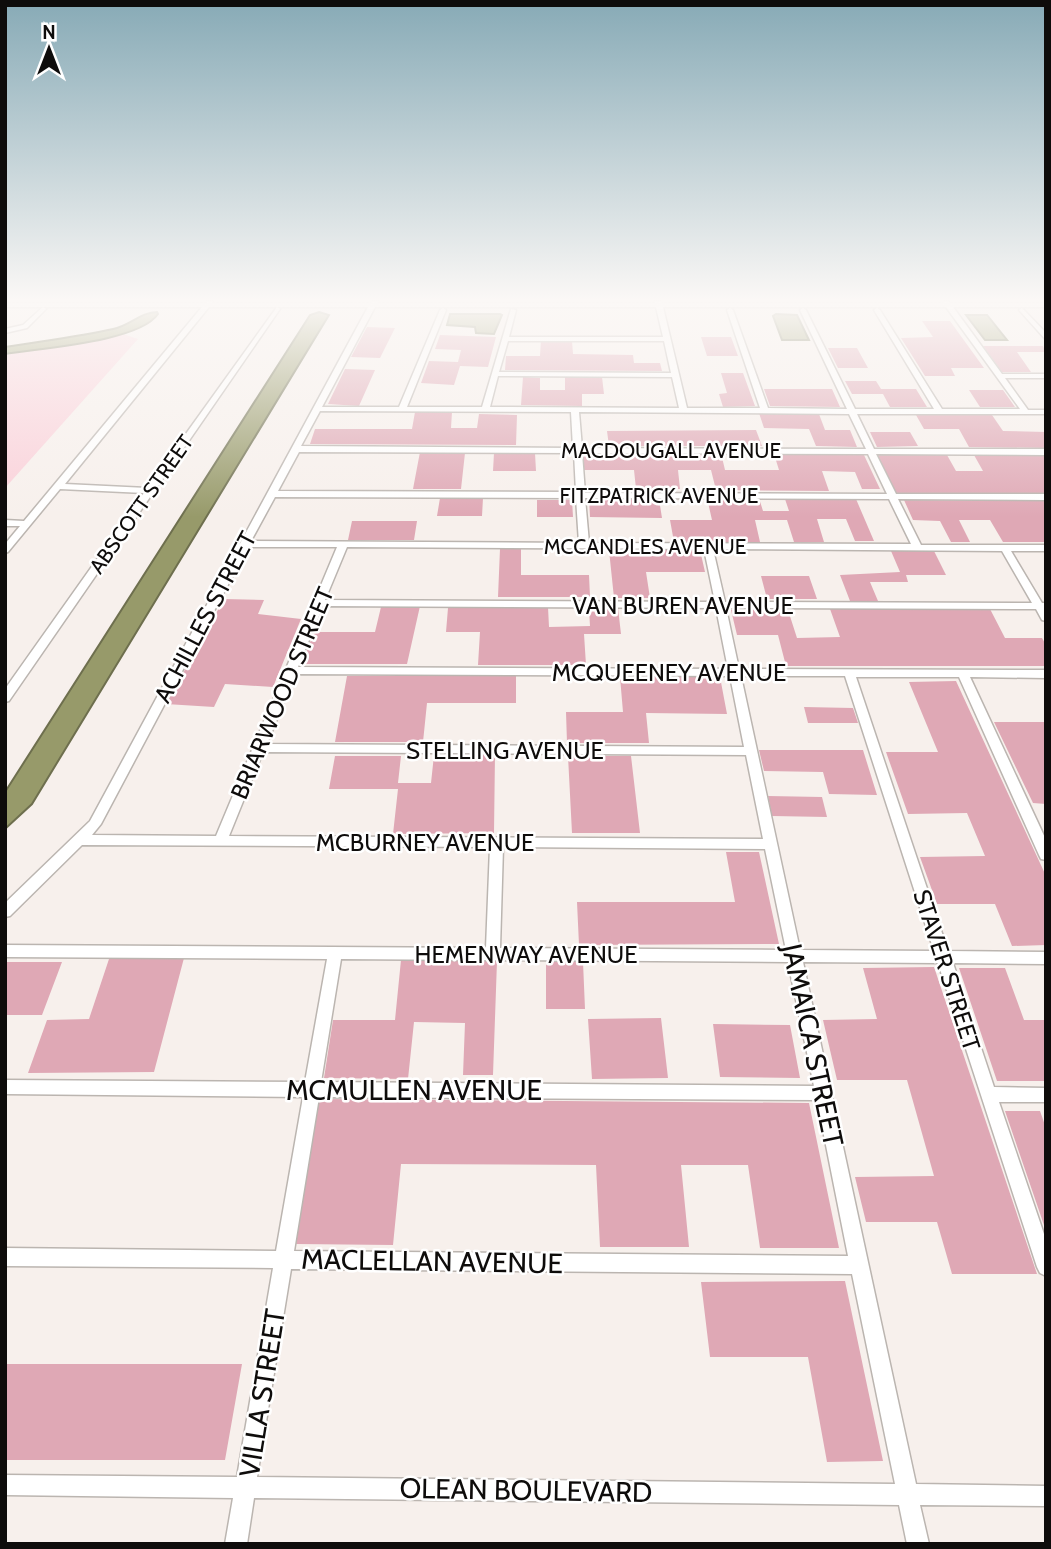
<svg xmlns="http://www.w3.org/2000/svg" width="1051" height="1549" viewBox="0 0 1051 1549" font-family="Cabin,sans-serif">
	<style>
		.green { fill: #fad0d9 }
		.forest { fill: #dfa8b5 }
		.water { fill: #979a6a; stroke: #6e6f4e; stroke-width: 2 }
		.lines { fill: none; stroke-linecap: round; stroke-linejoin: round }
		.minor-casing { stroke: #bbb5b0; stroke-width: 3 }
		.minor { fill: #fff; fill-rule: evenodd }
		.labels { text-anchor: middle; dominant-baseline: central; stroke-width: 5; stroke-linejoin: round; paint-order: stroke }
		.far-street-label { font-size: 21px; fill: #0e0c0b; stroke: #fff }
		.street-label { font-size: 24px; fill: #0e0c0b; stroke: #fff }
		.near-street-label { font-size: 28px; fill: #0e0c0b; stroke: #fff }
	</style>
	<rect width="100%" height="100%" fill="#f7f0ec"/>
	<!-- green -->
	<path class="green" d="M123,334L138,339L5,488V354Z"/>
	<!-- forest -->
	<path class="forest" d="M922,321H950L984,368H951L955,376H925L901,338L933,337Z
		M367,327L395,328L380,358L351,357Z
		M440,335L496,337L488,367L460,366L454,385L421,383L429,361L458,362L461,350L435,349Z
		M701,337H731L738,356H707Z
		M541,340L572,341L573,354L633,355L634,363H660L662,371L505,370L506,356H540Z
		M983,346H1043L1046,352H1017L1031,372H1002Z
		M828,348H857L868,368H838Z
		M345,369L375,370L359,406L328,404Z
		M721,373H743L755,406L723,407L719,394L727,393Z
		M523,377L540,378V390H565V377H602L604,394H582V406L521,405Z
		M845,381H876L881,389H916L927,407H890L883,394H852Z
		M764,389H832L840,407L770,406Z
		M969,390H1003L1015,407H980Z
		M415,412H452L451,428H477L479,414L517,415L516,445L310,444L315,429H412Z
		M759,413L819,414L825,430H850L857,447L816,446L809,429L764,428Z
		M916,415H992L1003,431L1046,432V448L969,447L959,429H924Z
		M756,430L762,446H609L607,431Z
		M870,432H910L918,446L877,447Z
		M420,452L465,453L461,489H413Z
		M582,452L721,453L725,470H779L774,454L864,455L880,489H862L855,472L822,471L829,491L716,490L711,470H678L680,489H636L634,470H583Z
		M494,453H535L536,471H493Z
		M877,455H947L956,471H983L974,455H1046V494H896Z
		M440,498H483L482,516H437Z
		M589,498L659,499L662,518L590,517Z
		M707,498H759L763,511H789L785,499H856L874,541H855L846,519H817L824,542H794L787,520H755L760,542H674L670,520H712Z
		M537,500H572L573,517H537Z
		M904,500L1046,501V542H1003L990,520H959L970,542H951L940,521L913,520Z
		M352,521H417L414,540H348Z
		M500,549H521V575H589L590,597H498Z
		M609,550H700L705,572H646L650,598H614Z
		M891,551H934L946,575H906L908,582H870L878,601H850L840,575L900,572Z
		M761,576H809L817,599H767Z
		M224,599L264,600L258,614L301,619L273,687L225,684L214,707L166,704Z
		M420,606L407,664H302L314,632H375L381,607Z
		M548,607L549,627L590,626L589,609L618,608L621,634H584L586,665H478L480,632H446L448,608Z
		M830,609H990L1005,638H1042L1046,645V666H786L778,635H737L731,610H788L797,638L840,637Z
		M347,676H516V703H427L423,742H335Z
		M620,677H720L727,714L646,713L649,743H567L566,712H623Z
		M956,681L1046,876V945L1012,946L995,904H937L920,857L985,856L967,813L908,814L886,752H938L909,682Z
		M804,707L853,708L858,723H808Z
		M994,722H1046V804L1033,803Z
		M759,750H863L877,795L829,794L823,772L764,771Z
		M495,754L494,833L393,834L398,789H329L335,756H401L398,783H431L434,755Z
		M568,756H631L640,833H572Z
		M768,796L822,797L827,817L772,816Z
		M726,852H759L779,944L579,945L577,902H735Z
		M184,958L154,1072L28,1073L47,1020L89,1019L109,959Z
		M401,960L497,961L493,1075H463L465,1023L414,1022L408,1079L324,1078L333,1020H395Z
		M5,962H62L42,1015H5Z
		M546,962H583L585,1009H546Z
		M934,967L1037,1274H952L937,1222H866L855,1177L934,1176L907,1080H837L823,1020L877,1019L863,968Z
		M959,968H1005L1024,1020H1046V1081H997Z
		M661,1018L668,1078L592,1079L588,1019Z
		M713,1024L790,1025L800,1078L720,1077Z
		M319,1099L809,1103L839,1248H760L748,1165H681L689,1247H600L596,1165L401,1164L393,1245L296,1244Z
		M1005,1111H1040L1046,1128V1231Z
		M845,1281L883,1461L827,1462L808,1357H710L701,1282Z
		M5,1364H242L225,1460H5Z"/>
	<!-- water -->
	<path class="water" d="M157,312L158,314C139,342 40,348 5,354V347C41,341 78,337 113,329C129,326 141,312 157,312Z
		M319,312L329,315L32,804L5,829V792L310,315Z
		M450,314H500L502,315L494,334L476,333L475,327L447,325Z
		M776,314L797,315L809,340H782L773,316Z
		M966,315H987L1007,340H985Z"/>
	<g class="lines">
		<!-- minor casing -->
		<g class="minor-casing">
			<path id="minor" d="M208,301H212L213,303H371L372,301H378L377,303H655V301H661L662,303H943L944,301H948L950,303H1046V307H953L1002,374H1046V378H1005L1028,410H1046V414H857L874,449H1046V455L876,454L896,494H1046V500L898,499L921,545H1046V551H1011L1042,603H1046V621L1042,620L1036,609L726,608L739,669L1046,670V678L970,677L1046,840V860L1041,859L1039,855L959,677H856L948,951L1046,952V964L953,963L994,1087L1046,1088V1102H999L1046,1240V1276L1040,1273L1037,1267L938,963L803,962L916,1484L1046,1486V1506L920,1505L929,1544H907L899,1505L254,1498L247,1544H225L233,1498L5,1495V1475L237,1477L273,1268L5,1266V1248L276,1251L303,1097L5,1094V1080L305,1082L327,959L5,957V945L486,948L490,847L82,845L10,916L5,917V903L90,821L368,307H277L280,309L9,701L5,702V689L144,493L60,489L8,552L5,553V544L20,526H5V520L24,521L202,307H43L46,309L27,328L5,333V329L23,325L43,307H5V303H206ZM209,307H277L147,488L65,484ZM375,307H656L663,337H509L516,310L511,309L482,407H407L446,310L443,308L440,310L399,407H322ZM663,307H946L1020,409H942L880,310L877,308L874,310L934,409H855L806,310L803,308L800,310L847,409L768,408L733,310L730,308L727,310L760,408H687ZM508,341H664L671,373L499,372ZM498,376L672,377L679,408L490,407ZM320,411L571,412L573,448L301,446ZM579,412L849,414L866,449L582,448ZM299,452L574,453L576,492L278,491ZM582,453L868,454L887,494L585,493ZM275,497L576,498L579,543L251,541ZM585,498L889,499L911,544L589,543ZM248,547H337L216,836L92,835L101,824ZM347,547L704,549L715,602L325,600ZM713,549L1002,551L1032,603L725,602ZM323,606L716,608L728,669L298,667ZM295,674L730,676L744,747L267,744ZM741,676H845L934,951L800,950ZM263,752L746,755L763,839L229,836ZM503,847L765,849L786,950L500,948ZM341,959L788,962L814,1086L321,1082ZM319,1097L817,1100L848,1256L294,1251ZM291,1269L852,1274L895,1484L257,1477Z
				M1022,308L1046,333V340L1020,311L1019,310Z"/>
		</g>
		<!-- minor -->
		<use href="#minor" class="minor"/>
	</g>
	<!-- sky -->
	<linearGradient id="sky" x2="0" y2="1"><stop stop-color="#87aab6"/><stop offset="0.58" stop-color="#fbf8f6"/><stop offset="1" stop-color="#fbf8f6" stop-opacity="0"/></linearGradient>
	<rect width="1051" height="517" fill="url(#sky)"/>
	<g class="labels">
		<!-- far-street labels -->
		<g class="far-street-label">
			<text x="671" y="450">MACDOUGALL AVENUE</text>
			<text x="659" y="495">FITZPATRICK AVENUE</text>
			<text transform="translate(141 504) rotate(-55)">ABSCOTT STREET</text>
			<text x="645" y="546">MCCANDLES AVENUE</text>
		</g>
		<!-- street labels -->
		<g class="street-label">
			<text x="683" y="605">VAN BUREN AVENUE</text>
			<text transform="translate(205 617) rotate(-62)">ACHILLES STREET</text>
			<text x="669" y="672">MCQUEENEY AVENUE</text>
			<text transform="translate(282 693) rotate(-67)">BRIARWOOD STREET</text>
			<text x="505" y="750">STELLING AVENUE</text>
			<text x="425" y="842">MCBURNEY AVENUE</text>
			<text x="526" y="954">HEMENWAY AVENUE</text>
			<text transform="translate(947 970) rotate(72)">STAVER STREET</text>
		</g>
		<!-- near-street labels -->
		<g class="near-street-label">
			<text transform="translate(813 1045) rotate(78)">JAMAICA STREET</text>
			<text x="414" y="1090">MCMULLEN AVENUE</text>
			<text transform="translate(432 1261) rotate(1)">MACLELLAN AVENUE</text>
			<text transform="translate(262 1393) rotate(-81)">VILLA STREET</text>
			<text transform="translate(526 1490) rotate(1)">OLEAN BOULEVARD</text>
		</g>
	</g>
	<!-- border -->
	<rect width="1051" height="1549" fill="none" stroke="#0e0c0b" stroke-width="14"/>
	<!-- north arrow -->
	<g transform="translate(49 49)" stroke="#ffffff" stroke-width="5" paint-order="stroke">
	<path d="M0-5L12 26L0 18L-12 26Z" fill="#0e0c0b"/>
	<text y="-10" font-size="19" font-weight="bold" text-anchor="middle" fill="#0e0c0b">N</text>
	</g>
</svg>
